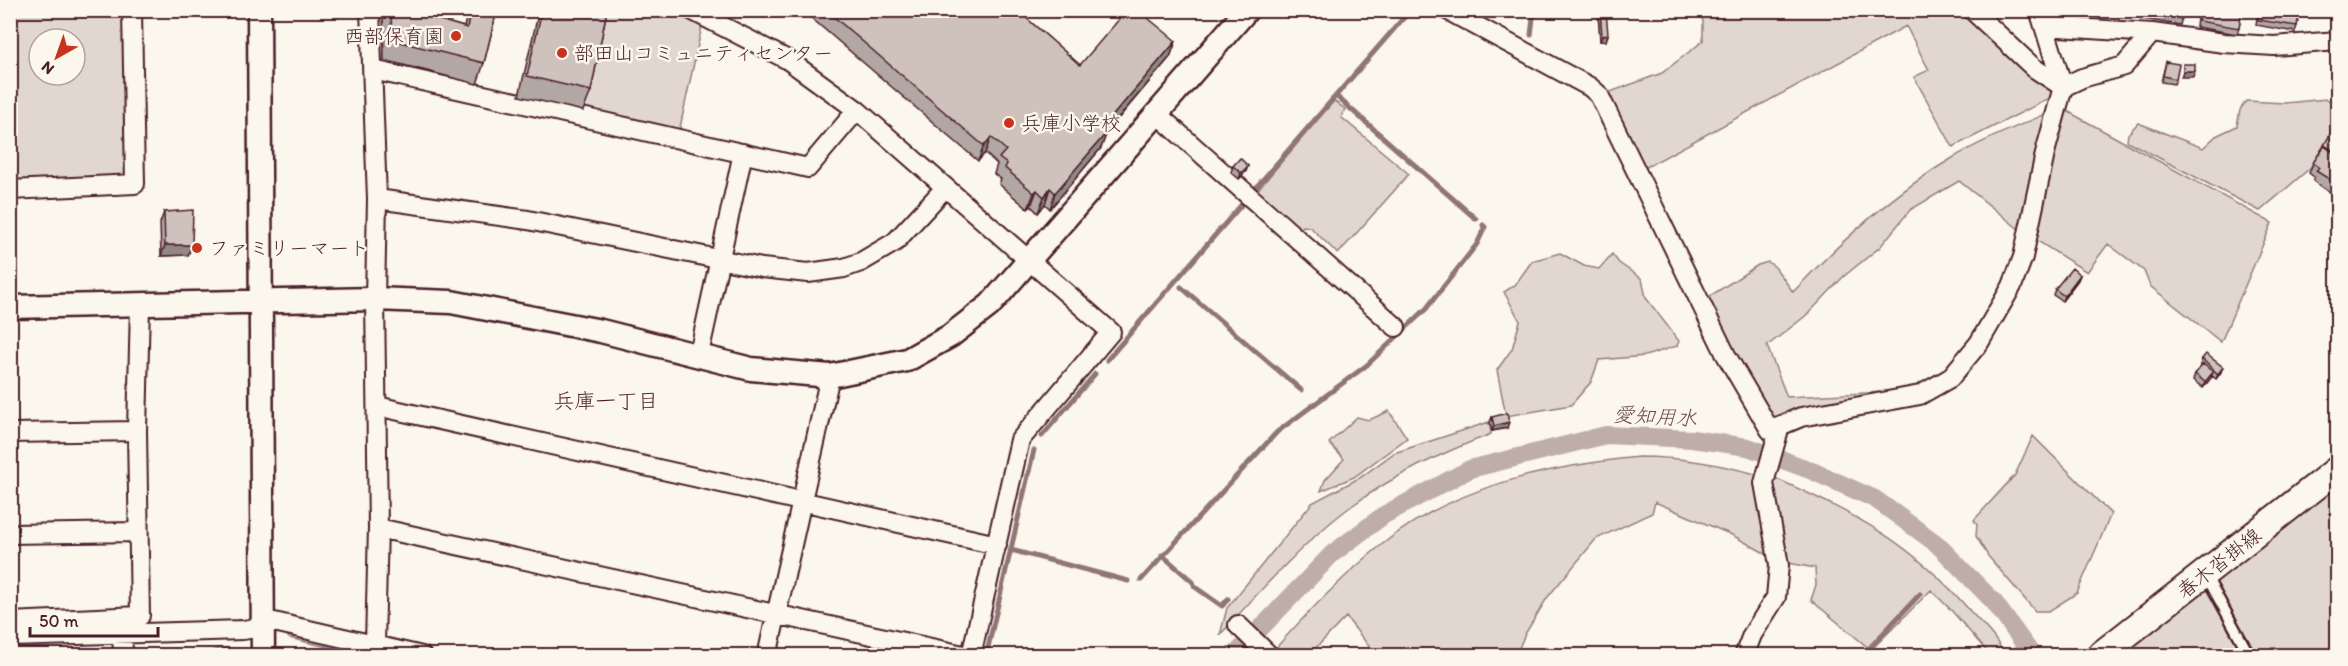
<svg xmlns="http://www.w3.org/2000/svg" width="2348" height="666" viewBox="0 0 2348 666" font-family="Itim,'Klee One',sans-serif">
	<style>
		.green { fill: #e2d7d0; stroke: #967b7e; stroke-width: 1.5; fill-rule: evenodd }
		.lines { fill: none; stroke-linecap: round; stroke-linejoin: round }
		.stream { stroke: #907477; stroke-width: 5 }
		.canal { stroke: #bfadaa; stroke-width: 18 }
		.service-casing { stroke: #4a1f2b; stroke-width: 14 }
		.minor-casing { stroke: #4a1f2b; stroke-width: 22 }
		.tertiary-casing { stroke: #4a1f2b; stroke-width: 27 }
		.secondary-casing { stroke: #4a1f2b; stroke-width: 30 }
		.service { stroke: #fbf7ec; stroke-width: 9 }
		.minor { stroke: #fbf7ec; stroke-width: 18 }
		.tertiary { stroke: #fbf7ec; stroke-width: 22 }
		.secondary { stroke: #fbf7ec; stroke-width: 26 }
		.wall { fill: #b2a7a2; stroke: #4a1f2b; stroke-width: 1.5 }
		.shaded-wall { fill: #918884; stroke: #4a1f2b; stroke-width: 1.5 }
		.building { fill: #cfc2bc; stroke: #4a1f2b; stroke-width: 1.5 }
		.poi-dot { fill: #c8321e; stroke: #fbf7ec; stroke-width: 2 }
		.labels { text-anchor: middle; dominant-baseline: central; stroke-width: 5; stroke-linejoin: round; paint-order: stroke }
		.poi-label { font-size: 20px; fill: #4a1f2b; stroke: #fbf7ec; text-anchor: start }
		.street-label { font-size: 20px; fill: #4a1f2b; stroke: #fbf7ec }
		.neighbourhood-label { font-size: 21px; fill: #4a1f2b; stroke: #fbf7ec }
		.water-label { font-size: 21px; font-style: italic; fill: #6d4a51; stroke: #fbf7ec }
	</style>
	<rect width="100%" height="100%" fill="#fbf7ec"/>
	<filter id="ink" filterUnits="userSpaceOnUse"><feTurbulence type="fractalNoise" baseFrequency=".0167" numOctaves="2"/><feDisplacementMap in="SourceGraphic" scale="12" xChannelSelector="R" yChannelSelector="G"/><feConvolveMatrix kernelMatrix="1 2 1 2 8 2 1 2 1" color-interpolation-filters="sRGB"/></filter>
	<g filter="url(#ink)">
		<!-- green -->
		<path class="green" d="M1699,10L1966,11L2054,87V96L1953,147L1914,77L1929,70L1906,26L1641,170L1608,100L1610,92L1662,73L1703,41V21Z
			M10,11H125L127,173L122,178L11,180ZM39,39H75V75H39Z
			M605,11C630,11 685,4 702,26L679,132L584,111Z
			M2327,99L2334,104L2337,126L2310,168L2260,211L2127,141L2128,134L2138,123L2203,148L2216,136L2237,126L2240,110L2246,101L2285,103Z
			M1334,101L1345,109L1341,117L1409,174L1338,254L1310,227L1303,226L1299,232L1255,193Z
			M2067,111L2272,223L2221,342L2150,286L2144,271L2108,244L2087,272L2031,237Z
			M2051,112L2020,230L1959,181L1910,210L1880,247L1843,277L1808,314L1767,346L1787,397L1904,391L1767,418L1707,301L1710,296L1758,265L1768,262L1775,267L1793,292C1839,243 1892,194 1951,159C1982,140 2018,126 2051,112Z
			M1560,253L1584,266L1599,269L1612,254L1619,263L1642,279L1646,298L1679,341L1677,346L1645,356L1599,360L1591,382L1571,405L1506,416L1497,370L1512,349L1520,321L1504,292L1515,285L1532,261Z
			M1389,411L1407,438L1354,477L1321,491L1325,480L1344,459L1329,443L1357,417L1369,420Z
			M1489,422L1491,434C1442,453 1396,474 1353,505C1306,539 1259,592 1220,635L1227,608L1312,503L1361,477L1394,453Z
			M2033,436L2111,514L2077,593L2049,611H2035L1988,556L1976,536L1977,525L1974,520L2015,475Z
			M1639,457C1680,457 1720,464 1759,475L1770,556L1732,535L1655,502L1652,513L1596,539L1547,598L1525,634L1516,655H1376L1346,617L1309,655H1274L1273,651C1306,614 1342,577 1380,546C1453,486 1549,466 1639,457Z
			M1777,479C1859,516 1911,542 1971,612C1984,626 1997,638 2004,655H1990L1951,610L1931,590L1871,650L1811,600L1816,585L1815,568L1788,563L1772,482Z
			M2337,484V655H2116Z
			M284,631L390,655H361L289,638Z"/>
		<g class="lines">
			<!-- stream -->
			<path class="stream" d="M1531,35L1534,10
				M1336,96L1476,219
				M1252,192L1407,14
				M1181,287L1301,390
				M1107,360L1243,203
				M1042,436L1095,374
				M1011,550L1128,581
				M1162,555L1193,582L1195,587L1222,606L1228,599
				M1141,580L1277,432L1367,365L1426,309L1477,244L1485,227L1483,225
				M986,656L1034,450
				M1862,656L1920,594"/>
			<!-- canal -->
			<path class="canal" d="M219,656H228
				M1234,656L1332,554L1384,515L1470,469L1606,435L1692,439L1748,447L1810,470L1875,499L1937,544L1994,602L2033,656"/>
			<!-- service casing -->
			<g class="service-casing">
				<path id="service" d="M2205,574L2250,656"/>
			</g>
			<!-- minor casing -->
			<g class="minor-casing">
				<path id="minor" d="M370,10L377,199L375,299L378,528L375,643
					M691,10L788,60L857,110L1111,332L1020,440L971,656
					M1447,10L1590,87L1599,95L1726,355L1770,430L1801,417L1920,395L1950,378L1979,343L2012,286L2023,257L2046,149L2063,87L2039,10
					M1972,10L2034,68L2063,87
					M2044,26L2152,33L2224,43L2274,46L2338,41
					M373,70L808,168L857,110
					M2063,87L2082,78L2124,66L2152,33
					M1156,113L1396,327
					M10,190L135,184L132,10
					M377,199L528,220L762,268L808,273L844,268L861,262L895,242L944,189
					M699,354L743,153
					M377,406L997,545
					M10,433L137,431
					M378,528L968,656
					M10,534L138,532
					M10,622L140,616L137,431L140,304
					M1238,625L1270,656
					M121,634L124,656
					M10,637L243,630L262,627L274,622L422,656
					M767,656L830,376
					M1744,656L1752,635L1776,597L1779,565L1764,483L1778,433"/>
			</g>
			<!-- tertiary casing -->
			<g class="tertiary-casing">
				<path id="tertiary" d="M259,10L263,656
					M10,307L375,299L451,302L601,331L751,369L830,376L907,360L950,336L990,305L1247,10"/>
			</g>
			<!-- secondary casing -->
			<g class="secondary-casing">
				<path id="secondary" d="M2099,656L2338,469"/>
			</g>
			<!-- service -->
			<use href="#service" class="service"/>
			<!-- minor -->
			<use href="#minor" class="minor"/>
			<!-- tertiary -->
			<use href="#tertiary" class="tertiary"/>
			<!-- secondary -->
			<use href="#secondary" class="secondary"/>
		</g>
		<!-- wall -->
		<path class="wall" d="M383,10H422V15L464,27L468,10H497L484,63L477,84L384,60Z
			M539,10H607L591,91L583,111L519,96Z
			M802,10H1017L1080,65L1176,41L1170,57L1107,132L1101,148L1050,209L1045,204L1038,213L1031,206L1028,209L999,184L1001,179L994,174L997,164L985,153L978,161Z
			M1599,10H1606V41H1600L1598,14Z
			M2144,10H2184L2180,25L2142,19Z
			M2198,10H2242L2239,28L2237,34L2196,27Z
			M2258,10H2300L2297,26L2295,32L2256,25Z
			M2166,62L2176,79L2174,84L2161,82Z
			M2337,130V198L2313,181L2314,177L2309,173L2313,163L2324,146Z
			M1233,166H1248L1246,171L1239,179L1231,172Z
			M164,212L192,245L188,255L161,256L160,223Z
			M2080,275L2078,280L2062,301L2053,295L2055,289Z
			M2202,359L2221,372L2216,379L2212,376L2203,388L2193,380L2195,374L2202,366L2200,365Z
			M1492,417L1507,428L1492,431L1490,422Z"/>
		<!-- shaded-wall -->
		<path class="shaded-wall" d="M1608,35L1606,41H1600L1602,36Z
			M1176,41L1170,57L1097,143L1103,127Z
			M2183,71H2195L2193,77H2181Z
			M1107,132L1101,148L1050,209L1055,193Z
			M991,137L985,153L978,161L984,146Z
			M1248,166L1246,171L1239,179L1241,173Z
			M1050,188L1045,204L1038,213L1044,197Z
			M1037,190L1031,206L1028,209L1034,193Z
			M165,245H192L188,255L161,256Z
			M2080,275L2078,280L2062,301L2064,296Z
			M2223,367L2221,372L2216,379L2218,374Z
			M2213,372L2211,378L2203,388L2205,382Z
			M1509,422L1507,428L1492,431L1494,426Z"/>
		<!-- building -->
		<path class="building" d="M391,10H422V15L467,28L471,10H497L484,63L392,40Z
			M542,10H607L591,91L527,76Z
			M826,10H1017L1080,65L1127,10H1138L1176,41L1103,127L1107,132L1055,193L1050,188L1044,197L1037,190L1034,193L1005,168L1007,164L999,158L1006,150L991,137L984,146Z
			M1600,10H1606L1608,35L1602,36Z
			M2145,10H2184L2182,19L2144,13Z
			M2199,10H2242L2239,28L2198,21Z
			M2260,10H2300L2297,26L2258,20Z
			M2166,62L2179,64L2176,79L2163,76Z
			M2183,64H2195V71H2183Z
			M2334,128L2337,130V153L2324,145Z
			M2324,146L2337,155V184L2316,171L2319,167L2313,163Z
			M1240,158L1248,166L1241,173L1233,166Z
			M193,210L192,245H165L164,212Z
			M2072,268L2080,275L2064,296L2055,289Z
			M2206,354L2223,367L2218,374L2202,359Z
			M2203,364L2213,372L2205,382L2195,374Z
			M1507,413L1509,422L1494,426L1492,417Z"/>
	</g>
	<!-- markers -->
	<g class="poi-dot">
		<circle cx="456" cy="36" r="6"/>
		<circle cx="562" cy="53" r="6"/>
		<circle cx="1009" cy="123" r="6"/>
		<circle cx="197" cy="248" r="6"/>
	</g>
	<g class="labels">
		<!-- poi labels -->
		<g class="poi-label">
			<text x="444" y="36" text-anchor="end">西部保育園</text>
			<text x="574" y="53">部田山コミュニティセンター</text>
			<text x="1021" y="123">兵庫小学校</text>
			<text x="209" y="248">ファミリーマート</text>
		</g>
		<!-- street labels -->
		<g class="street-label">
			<text transform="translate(2219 563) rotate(-38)">春木沓掛線</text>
		</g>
		<!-- neighbourhood labels -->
		<g class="neighbourhood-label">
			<text x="606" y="400">兵庫一丁目</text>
		</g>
		<!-- water labels -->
		<g class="water-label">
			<text transform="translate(1655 416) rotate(3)">愛知用水</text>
		</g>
	</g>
	<!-- margin -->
	<rect width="2348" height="666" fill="none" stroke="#fbf7ec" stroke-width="36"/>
	<rect x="18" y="18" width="2312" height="630" fill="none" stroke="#4a1f2b" stroke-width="2" filter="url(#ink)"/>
	<!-- north arrow -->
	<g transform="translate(57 57) rotate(220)"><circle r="28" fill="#fbf7ec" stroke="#b4a19f" stroke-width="1.5"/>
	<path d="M0-4.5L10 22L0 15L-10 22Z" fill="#c8321e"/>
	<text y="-9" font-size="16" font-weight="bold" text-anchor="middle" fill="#4a1f2b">N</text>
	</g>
	<!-- scale -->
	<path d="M30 627v9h128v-9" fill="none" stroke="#4a1f2b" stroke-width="3"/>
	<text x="39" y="627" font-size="18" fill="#4a1f2b" stroke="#fbf7ec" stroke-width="4.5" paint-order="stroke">50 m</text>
</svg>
